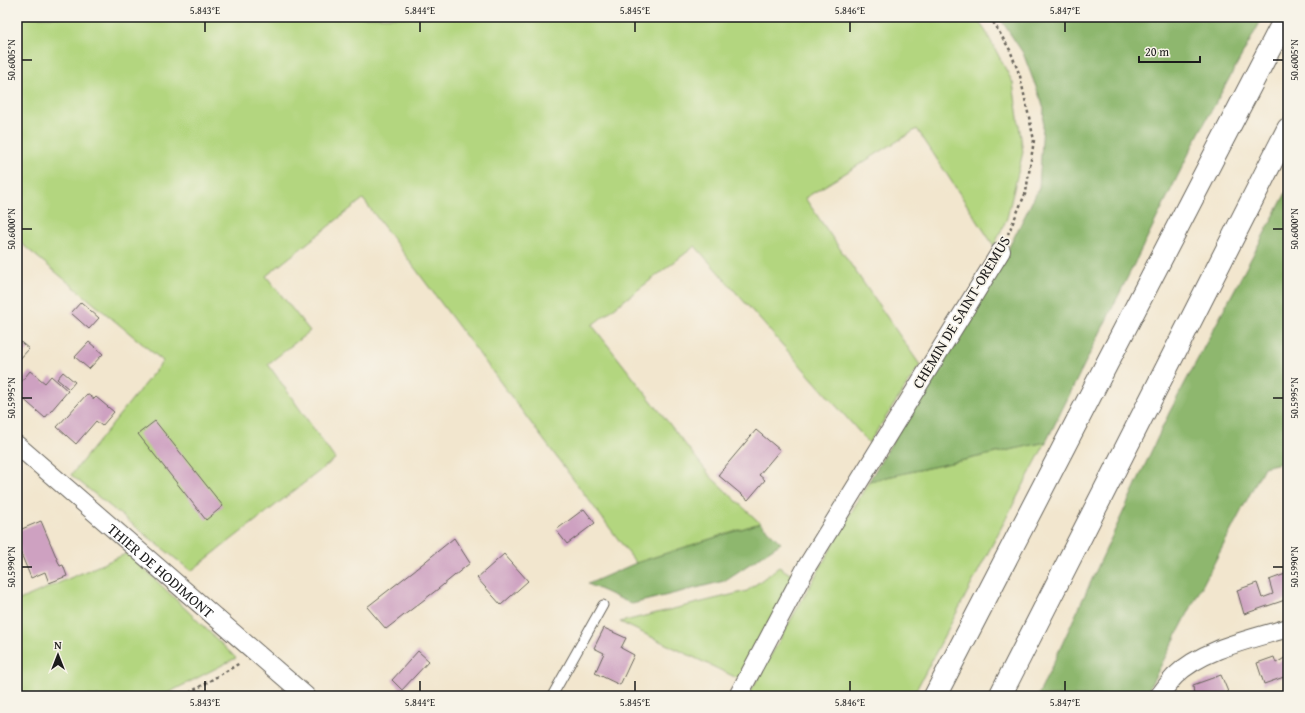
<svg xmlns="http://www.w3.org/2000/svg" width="1305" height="713" viewBox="0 0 1305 713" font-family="'Gentium Book Plus',serif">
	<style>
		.green { fill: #b3d67f; stroke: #68794e }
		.forest { fill: #8eb76e; stroke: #556a45 }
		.building { fill: #cea1c1 }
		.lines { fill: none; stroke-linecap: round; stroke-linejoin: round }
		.lane-casing { stroke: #67635a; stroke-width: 11 }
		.street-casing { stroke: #67635a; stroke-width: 20 }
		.highway-casing { stroke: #67635a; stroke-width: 24 }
		.path { stroke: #67635a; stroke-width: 2.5; stroke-dasharray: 3 3; stroke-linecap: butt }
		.lane { stroke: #fff; stroke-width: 9 }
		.street { stroke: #fff; stroke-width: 18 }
		.highway { stroke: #fff; stroke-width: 22 }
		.ticks { fill: none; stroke: #1c1c1c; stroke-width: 1.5 }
		.labels { text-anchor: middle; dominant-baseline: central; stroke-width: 3.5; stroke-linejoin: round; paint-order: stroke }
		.street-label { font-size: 15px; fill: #1c1c1c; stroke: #f7f3e8 }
		.neatline { fill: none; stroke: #1c1c1c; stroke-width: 1.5 }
		.ticks-label { font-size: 10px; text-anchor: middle; fill: #1c1c1c }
	</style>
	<rect width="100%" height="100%" fill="#f7f3e8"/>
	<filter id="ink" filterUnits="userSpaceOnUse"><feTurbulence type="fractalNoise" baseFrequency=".025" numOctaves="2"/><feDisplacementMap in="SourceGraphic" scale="8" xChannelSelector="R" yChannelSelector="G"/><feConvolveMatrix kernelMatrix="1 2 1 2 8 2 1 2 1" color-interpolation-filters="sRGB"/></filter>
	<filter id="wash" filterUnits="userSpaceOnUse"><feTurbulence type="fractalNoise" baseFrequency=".012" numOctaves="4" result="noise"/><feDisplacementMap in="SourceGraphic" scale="16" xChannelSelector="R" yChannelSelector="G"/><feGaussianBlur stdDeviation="0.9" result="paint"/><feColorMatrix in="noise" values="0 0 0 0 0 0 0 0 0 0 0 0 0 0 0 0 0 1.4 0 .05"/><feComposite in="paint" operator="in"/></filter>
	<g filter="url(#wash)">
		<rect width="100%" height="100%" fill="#f2e6ce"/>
		<!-- green -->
		<path class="green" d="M17,17H975L985,30L1013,83L1023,152L1007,218L994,246L917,129L805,198L920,365L869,443L695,246L592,325L711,477L760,523L636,563L363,199L266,276L310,331L268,364L335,459L191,571L71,475L163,361L17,240Z
			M1046,442L913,696H748L869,481Z
			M128,553L236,658L162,696H17V601Z
			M779,567L795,577L739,679L620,622L747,591Z"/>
		<!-- forest -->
		<path class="forest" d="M999,17H1263L1198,135L1046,442L869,481L1006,253L1039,188L1044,108L1023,53Z
			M1288,189V461L1264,467L1145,696H1038L1169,413Z
			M760,523L781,543L724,581L632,604L588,584L636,563Z"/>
		<g id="blocks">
			<!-- building -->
			<path class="building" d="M81,302L99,318L89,329L71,313Z
				M17,339L29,349L17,362Z
				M89,342L103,354L89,369L75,357Z
				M30,371L45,383L51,376L68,391L45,418L20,396L23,394L17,389V387Z
				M63,372L75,382L69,389L57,379Z
				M87,394L94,399L96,397L114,412L102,426L96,421L76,444L57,427Z
				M155,421L223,506L206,520L138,434Z
				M756,430L780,450L759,475L765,480L748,500L718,475Z
				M584,509L595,523L567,544L556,530Z
				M41,521L60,566L63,565L67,576L49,583L45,572L31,578L17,544V531Z
				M454,538L470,563L438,589L386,629L367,607L421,565Z
				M504,554L528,581L501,605L477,578Z
				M1288,573V599L1244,614L1237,590L1257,583L1262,598L1273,594L1269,580Z
				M604,628L626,638L621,648L634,655L620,685L595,673L604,653L594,648Z
				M418,651L429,661L402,690L392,680Z
				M1288,656V679L1286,680L1284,677L1264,684L1257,663L1274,657L1276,663Z
				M1221,675L1229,694L1225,696H1194L1193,685Z"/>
		</g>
	</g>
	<g filter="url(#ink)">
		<use href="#blocks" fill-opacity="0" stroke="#67635a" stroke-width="1"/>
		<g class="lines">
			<!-- lane casing -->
			<g class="lane-casing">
				<path id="lane" d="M552,696L603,605"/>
			</g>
			<!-- street casing -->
			<g class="street-casing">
				<g id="street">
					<path id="s1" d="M17,445L306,696"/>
					<path d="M738,696L807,566L1001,251"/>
					<path d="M1159,696C1164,690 1169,682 1175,676C1202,649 1252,639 1288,628"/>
				</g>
			</g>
			<!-- highway casing -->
			<g class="highway-casing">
				<path id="highway" d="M935,696L1286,17
					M1000,696L1288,129"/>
			</g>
			<!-- path -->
			<path class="path" d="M990,17L1010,50L1020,76L1034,140L1026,192L1008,234
				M184,696L240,663"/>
			<!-- lane -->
			<use href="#lane" class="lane"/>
			<!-- street -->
			<use href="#street" class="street"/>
			<!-- highway -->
			<use href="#highway" class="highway"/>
		</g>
	</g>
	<!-- ticks -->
	<path class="ticks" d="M205,22V32M420,22V32M635,22V32M850,22V32M1065,22V32M22,60H32M1273,60H1283M22,229H32M1273,229H1283M22,398H32M1273,398H1283M22,567H32M1273,567H1283M205,681V691M420,681V691M635,681V691M850,681V691M1065,681V691"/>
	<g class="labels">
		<!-- street labels -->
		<g class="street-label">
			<text transform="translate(961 312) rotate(-59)">CHEMIN DE SAINT-OREMUS</text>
			<text stroke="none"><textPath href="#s1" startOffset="191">THIER DE HODIMONT</textPath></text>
		</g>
	</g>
	<!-- margin -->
	<rect width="1305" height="713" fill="none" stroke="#f7f3e8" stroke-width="44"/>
	<!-- north arrow -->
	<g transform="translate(58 655)" stroke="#f7f3e8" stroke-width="3" paint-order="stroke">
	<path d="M0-3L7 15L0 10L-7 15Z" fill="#1c1c1c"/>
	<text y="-6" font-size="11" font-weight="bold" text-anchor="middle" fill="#1c1c1c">N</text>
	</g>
	<!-- scale -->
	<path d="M1139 56v6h61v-6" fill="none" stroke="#1c1c1c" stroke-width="2"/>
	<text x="1145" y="56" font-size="12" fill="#1c1c1c" stroke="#f7f3e8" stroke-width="3" paint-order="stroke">20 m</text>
	<rect x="22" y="22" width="1261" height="669" class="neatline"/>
	<g class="ticks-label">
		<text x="205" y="14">5.843°E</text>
		<text x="420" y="14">5.844°E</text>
		<text x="635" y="14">5.845°E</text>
		<text x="850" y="14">5.846°E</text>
		<text x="1065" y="14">5.847°E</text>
		<text transform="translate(11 60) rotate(-90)" y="4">50.6005°N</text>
		<text transform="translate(1294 60) rotate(-90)" y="4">50.6005°N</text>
		<text transform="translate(11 229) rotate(-90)" y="4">50.6000°N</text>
		<text transform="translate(1294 229) rotate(-90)" y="4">50.6000°N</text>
		<text transform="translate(11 398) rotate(-90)" y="4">50.5995°N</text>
		<text transform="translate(1294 398) rotate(-90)" y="4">50.5995°N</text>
		<text transform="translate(11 567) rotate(-90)" y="4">50.5990°N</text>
		<text transform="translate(1294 567) rotate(-90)" y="4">50.5990°N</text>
		<text x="205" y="706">5.843°E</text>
		<text x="420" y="706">5.844°E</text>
		<text x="635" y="706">5.845°E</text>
		<text x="850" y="706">5.846°E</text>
		<text x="1065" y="706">5.847°E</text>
	</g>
</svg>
